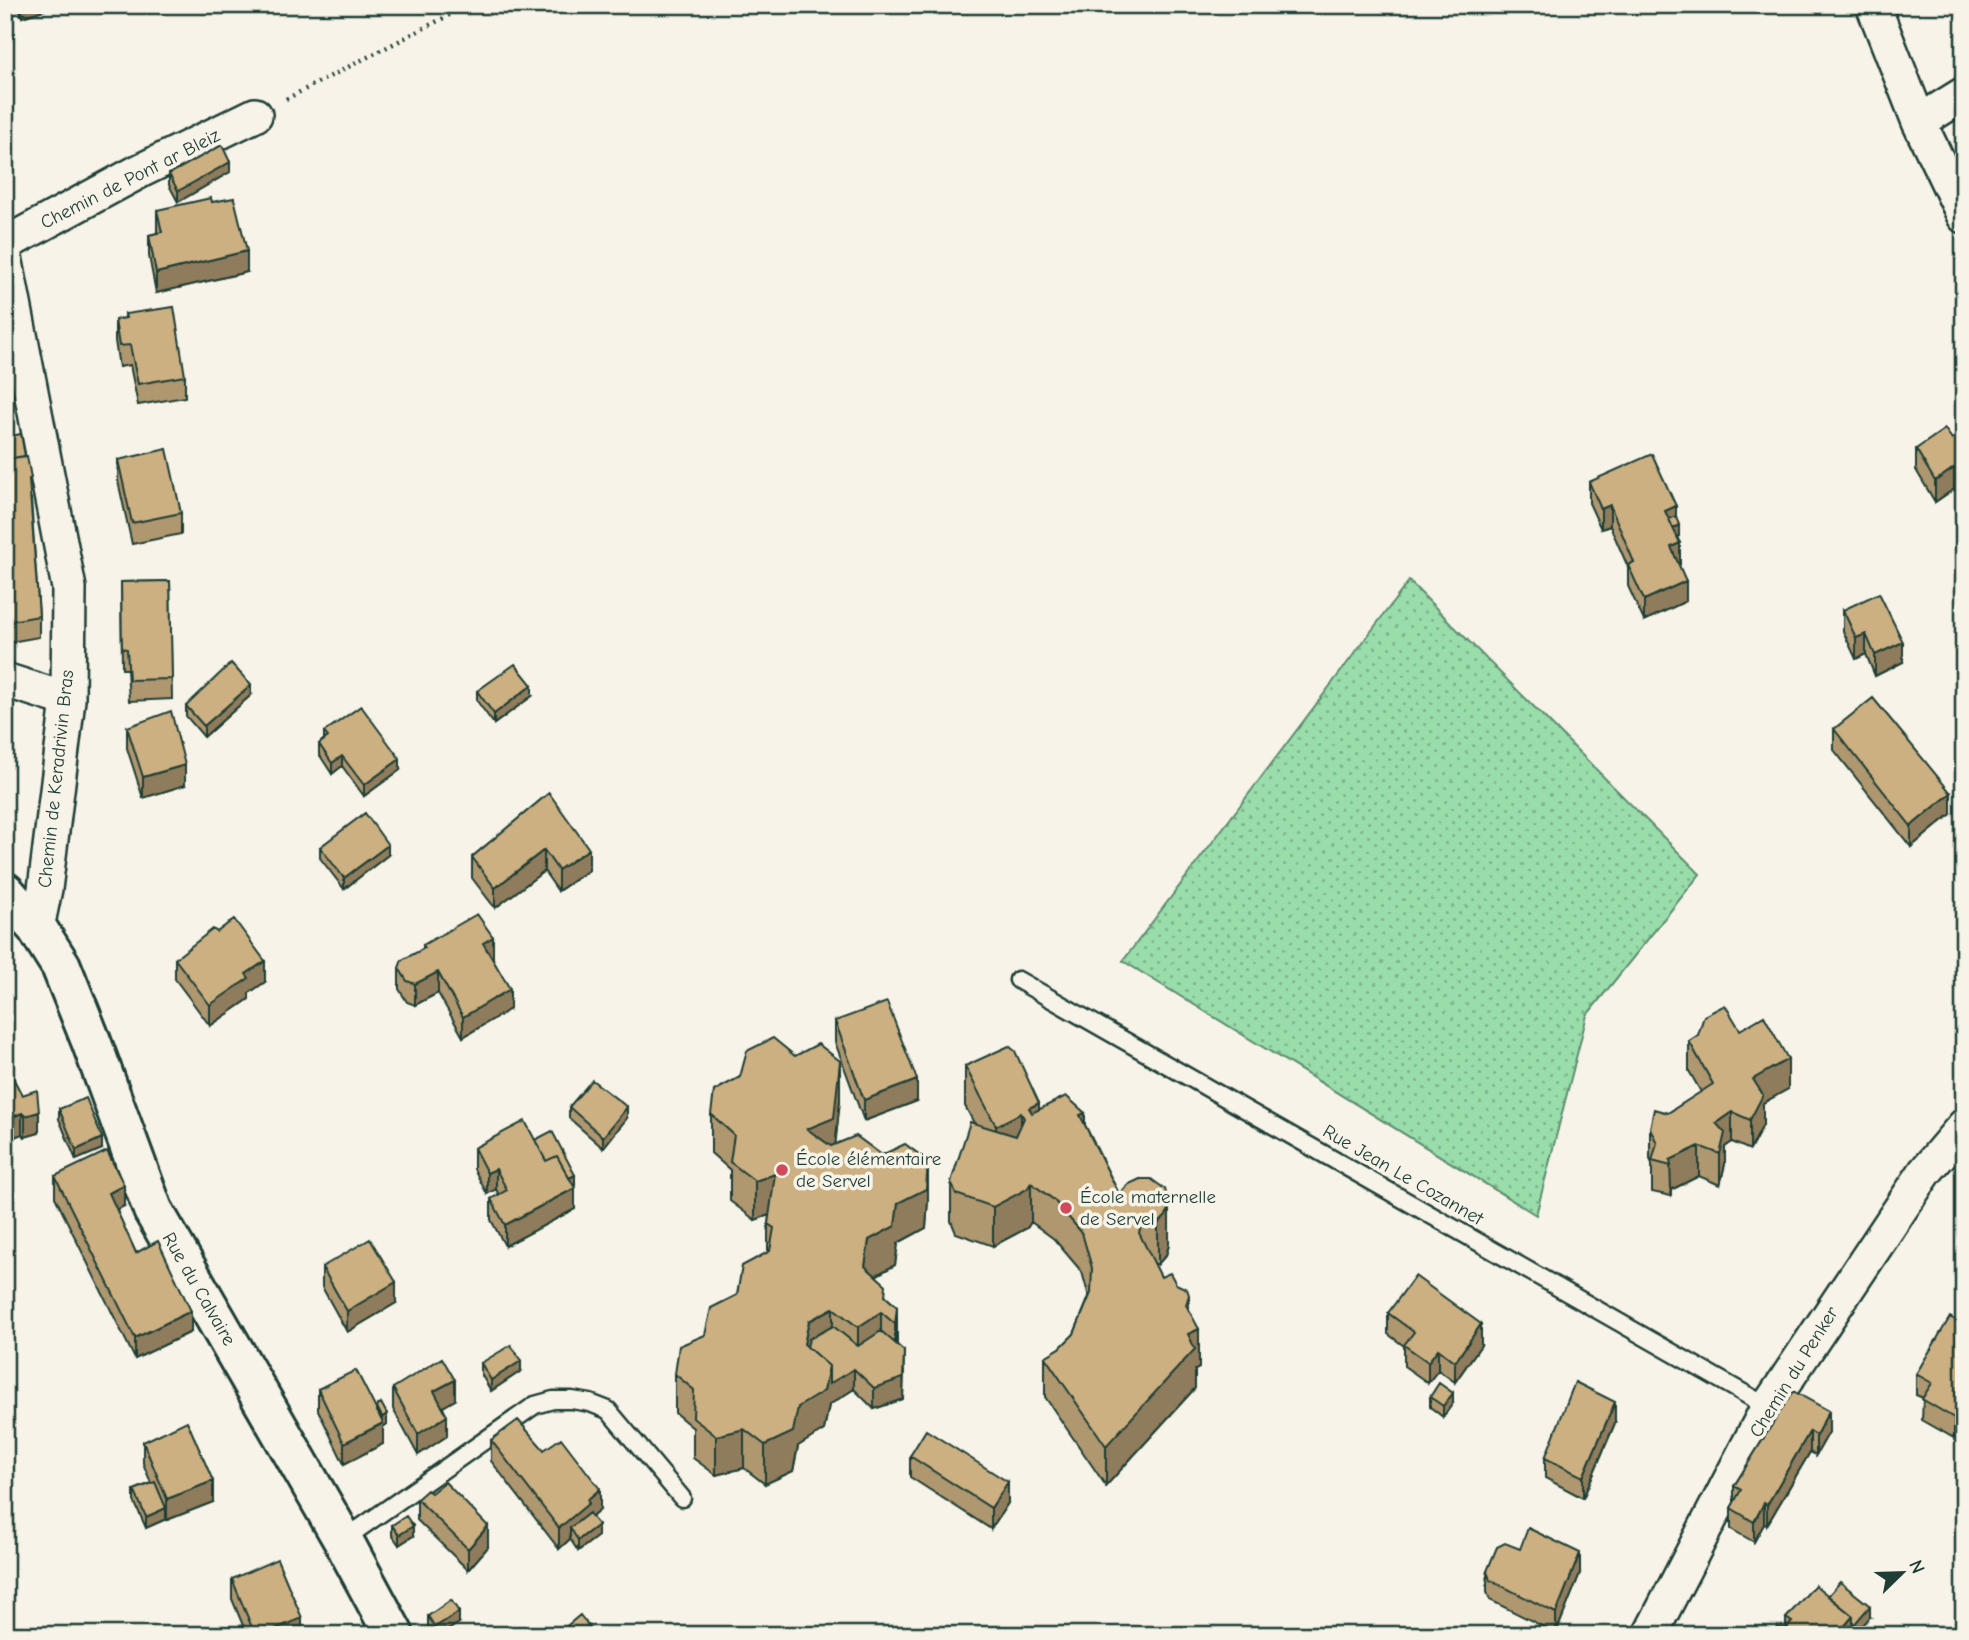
<svg xmlns="http://www.w3.org/2000/svg" width="1969" height="1640" viewBox="0 0 1969 1640" font-family="'Comic Neue',sans-serif">
	<style>
		.grass { fill: url(#grass-dots); stroke: #5c8d6f; stroke-width: 2 }
		.lines { fill: none; stroke-linecap: round; stroke-linejoin: round }
		.service-casing { stroke: #1f3d34; stroke-width: 21 }
		.minor-casing { stroke: #1f3d34; stroke-width: 38 }
		.tertiary-casing { stroke: #1f3d34; stroke-width: 44 }
		.path { stroke: #1f3d34; stroke-width: 4.5; stroke-dasharray: 2 5; stroke-linecap: butt }
		.service { stroke: #f7f3e8; stroke-width: 16 }
		.minor { stroke: #f7f3e8; stroke-width: 33 }
		.tertiary { stroke: #f7f3e8; stroke-width: 38 }
		.wall { fill: #af9770; stroke: #1f3d34; stroke-width: 2 }
		.shaded-wall { fill: #8f7b5b; stroke: #1f3d34; stroke-width: 2 }
		.building { fill: #ccb082; stroke: #1f3d34; stroke-width: 2 }
		.poi-dot { fill: #d1495b; stroke: #f7f3e8; stroke-width: 2.5 }
		.labels { text-anchor: middle; dominant-baseline: central; stroke-width: 7; stroke-linejoin: round; paint-order: stroke }
		.street-label { font-size: 19px; fill: #1f3d34; stroke: #f7f3e8 }
		.poi-label { font-size: 19px; fill: #1f3d34; stroke: #f7f3e8; text-anchor: start }
	</style>
	<defs>
		<pattern id="grass-dots" width="8" height="8" patternUnits="userSpaceOnUse" patternTransform="scale(1.75)"><rect width="8" height="8" fill="#9da"/><path d="M2 2h.1M6 6h.1" fill="none" stroke="#7cb48b" stroke-width="1.8" stroke-linecap="round"/></pattern>
	</defs>
	<rect width="100%" height="100%" fill="#f7f3e8"/>
	<filter id="ink" filterUnits="userSpaceOnUse"><feTurbulence type="fractalNoise" baseFrequency=".0143" numOctaves="2"/><feDisplacementMap in="SourceGraphic" scale="14" xChannelSelector="R" yChannelSelector="G"/><feConvolveMatrix kernelMatrix="1 2 1 2 8 2 1 2 1" color-interpolation-filters="sRGB"/></filter>
	<g filter="url(#ink)">
		<!-- grass -->
		<path class="grass" d="M1409,581L1700,874L1587,1015L1536,1215L1123,961Z"/>
		<g class="lines">
			<!-- service casing -->
			<g class="service-casing">
				<path id="service" d="M1018,980L1768,1407
					M343,1540L535,1405L553,1400H572L590,1403L608,1410L682,1498"/>
			</g>
			<!-- minor casing -->
			<g class="minor-casing">
				<path id="minor" d="M1873,5L1919,122L1964,216
					M1919,122L1964,94
					M5,244L140,171L255,115
					M5,257L69,588L68,700L45,889L37,928
					M5,680L68,700
					M1650,1635L1768,1407L1925,1172L1964,1126"/>
			</g>
			<!-- tertiary casing -->
			<g class="tertiary-casing">
				<path id="tertiary" d="M5,892L37,928L61,966L91,1041L153,1210L343,1540L394,1635"/>
			</g>
			<!-- path -->
			<path class="path" d="M286,99L469,5"/>
			<!-- service -->
			<use href="#service" class="service"/>
			<!-- minor -->
			<use href="#minor" class="minor"/>
			<!-- tertiary -->
			<use href="#tertiary" class="tertiary"/>
		</g>
		<!-- wall -->
		<path class="wall" d="M18,5H59L22,17Z
			M230,172L178,202L169,185V174Z
			M157,210L247,272L156,293L149,256V235L157,233Z
			M125,314L185,376V397L138,405L130,365L119,367L115,341V320L125,318Z
			M1964,432V503L1954,489L1935,502L1916,470V449L1952,439Z
			M5,437L31,499L39,616V637L5,643Z
			M118,460L181,513V534L132,544L118,481Z
			M1589,482L1676,516L1679,536L1677,537L1680,564H1679L1686,601L1644,621L1628,586V567L1610,526L1601,529L1589,503Z
			M170,581L172,699L129,701L127,669H122L121,582Z
			M1843,610L1903,662L1875,676L1866,654L1856,659L1843,631Z
			M477,691L532,696L494,724L477,701Z
			M251,695L204,737L186,716V706Z
			M127,727L185,785L143,798L127,748Z
			M1834,729L1951,814L1911,847L1834,750Z
			M324,732L400,770L364,796L342,766L332,774L319,754V744L324,739Z
			M549,793L589,870L558,891L544,871L495,908L472,878V857Z
			M320,847L388,855L344,889L320,858Z
			M423,945L493,958L510,1009L463,1037L438,993L415,1005L407,1002L399,989V968L423,948Z
			M175,959L265,982L249,993V999L210,1026L175,979Z
			M835,1021L917,1101L864,1121L835,1042Z
			M1740,1030L1788,1089L1763,1103V1125L1750,1150L1732,1142L1725,1147V1164L1720,1185L1699,1176L1671,1190V1196L1652,1192V1164L1650,1159V1128L1668,1113L1701,1092L1689,1071V1041Z
			M965,1066L1039,1110L1085,1125L1119,1194L1140,1179L1169,1245L1166,1255L1158,1264H1154L1161,1277L1189,1311L1199,1368L1195,1370V1388L1106,1486L1045,1397V1357L1060,1348L1074,1334L1089,1297L1082,1272L1054,1239L1031,1222L1027,1228L993,1246L956,1233L951,1221V1182L974,1123L965,1106Z
			M5,1076L39,1133L25,1137L22,1134Z
			M740,1077L840,1100L835,1144L928,1200L926,1228L898,1243L895,1265L876,1276L886,1297L897,1307V1344L904,1371L903,1399L874,1409L854,1389L829,1405L824,1430L798,1446L793,1471L765,1484L744,1468L716,1475L693,1458V1428L675,1413V1374L737,1295L768,1252V1224L769,1215L755,1220L730,1201V1170L711,1153V1114Z
			M569,1107L627,1118L603,1148L569,1118Z
			M59,1109L102,1149L76,1160L59,1119Z
			M535,1140L575,1185L574,1186L575,1209L505,1246L491,1220V1199L499,1195L496,1189L487,1194L474,1169V1148Z
			M55,1176L124,1206L116,1210L136,1253L191,1332L135,1359L55,1197Z
			M322,1267L396,1303L347,1332L322,1287Z
			M1388,1313L1481,1345L1455,1382L1438,1370L1428,1383L1404,1366V1346L1388,1334Z
			M1964,1325L1954,1438L1922,1420L1923,1398L1916,1395V1374Z
			M481,1363L521,1371L491,1391L481,1374Z
			M393,1388L455,1400L443,1407L447,1436L418,1455L393,1409Z
			M318,1389L377,1410V1407L387,1424L383,1427V1444L344,1464L318,1410Z
			M1793,1391L1829,1432L1816,1455L1810,1452L1767,1525L1764,1524L1754,1542L1731,1529V1508L1734,1503V1486Z
			M1430,1397L1453,1403L1443,1417L1430,1407Z
			M1615,1423L1583,1498L1545,1478V1458Z
			M491,1440L544,1450L600,1510L592,1517L598,1536L578,1551L570,1539L559,1549L491,1461Z
			M143,1442L213,1502L167,1520L166,1519L146,1528L134,1501V1490L151,1483L143,1463Z
			M910,1456L1008,1503L991,1529L910,1477Z
			M431,1493L488,1547L468,1570L417,1520V1499Z
			M392,1525L413,1536L399,1545L392,1535Z
			M1487,1571L1580,1573L1556,1633L1490,1600L1487,1592Z
			M232,1579L302,1635H247L232,1599Z
			M1828,1596L1870,1617L1786,1628V1618Z
			M428,1616L459,1623L440,1635H433L428,1626Z"/>
		<!-- shaded-wall -->
		<path class="shaded-wall" d="M22,5H59L22,17Z
			M230,162V172L178,202V191Z
			M247,251V272L156,293V273Z
			M1954,468V489L1935,502V481Z
			M1610,505V526L1601,529V509Z
			M1676,506V527L1669,529L1665,511Z
			M1679,525V536L1669,541V530Z
			M1680,543V564L1671,567V547Z
			M1686,581V601L1644,621V600Z
			M1866,634V654L1856,659V638Z
			M1903,642V662L1875,676V655Z
			M251,685V695L204,737V726Z
			M532,685V696L494,724V714Z
			M342,756V766L332,774V763Z
			M400,759V770L364,796V785Z
			M185,765V785L143,798V777Z
			M1951,793V814L1911,847V826Z
			M388,845V855L344,889V878Z
			M589,849V870L558,891V870Z
			M544,850V871L495,908V888Z
			M493,937V958L483,963V943Z
			M265,961V982L249,993V999L210,1026V1005L246,974Z
			M438,972V993L415,1005V984Z
			M510,989V1009L463,1037V1017Z
			M1788,1059V1089L1763,1103V1125L1750,1150V1120L1753,1079Z
			M840,1061V1100L834,1157L807,1129Z
			M917,1080V1101L864,1121V1100Z
			M1039,1103V1143L1029,1108Z
			M627,1107V1118L603,1148V1137Z
			M39,1112V1133L25,1137V1116Z
			M1732,1112V1142L1725,1147V1164L1720,1185V1154L1716,1123Z
			M22,1113V1134L5,1141V1120Z
			M1021,1113V1152L996,1165V1126Z
			M1085,1113V1152L1080,1115Z
			M102,1138V1149L76,1160V1150Z
			M1699,1146V1176L1671,1190L1670,1160Z
			M928,1161V1200L926,1228L898,1243L895,1265L869,1279L865,1266L869,1240L898,1203Z
			M496,1169V1189L487,1194V1173Z
			M775,1174V1213L755,1220V1181Z
			M575,1175V1185L565,1191V1180Z
			M1031,1183V1222L1027,1228L993,1246V1207Z
			M124,1185V1206L109,1214V1193Z
			M575,1188V1209L505,1246V1225Z
			M1169,1205V1245L1166,1255L1158,1264V1224Z
			M396,1282V1303L347,1332V1311Z
			M1189,1295V1334L1199,1329V1368L1195,1370V1388L1106,1486V1446L1186,1305Z
			M897,1307V1347L895,1364V1324Z
			M833,1308V1347L807,1366L804,1344L809,1321Z
			M191,1311V1332L135,1359V1338Z
			M881,1312V1351L858,1366V1327Z
			M1481,1324V1345L1455,1382V1362Z
			M1438,1349V1370L1428,1383V1362Z
			M904,1351L903,1399L874,1409V1388Z
			M521,1361V1371L491,1391V1380Z
			M829,1366L854,1369V1389L829,1405L824,1430L798,1446L793,1471L765,1484V1445L798,1407Z
			M455,1380V1400L434,1412V1391Z
			M1453,1393V1403L1443,1417V1406Z
			M1964,1401V1422L1954,1438V1418Z
			M1615,1402V1423L1583,1498V1477Z
			M1829,1411V1432L1816,1455V1435Z
			M387,1414V1424L383,1427V1444L344,1464V1443L382,1424V1417Z
			M447,1416V1436L418,1455V1434Z
			M744,1429V1468L716,1475V1436Z
			M1810,1431V1452L1767,1525V1505Z
			M213,1481V1502L167,1520V1499Z
			M1008,1482V1503L991,1529V1508Z
			M600,1489V1510L589,1519L570,1528V1539L559,1549V1528L587,1500Z
			M1764,1503V1524L1754,1542V1522Z
			M166,1508V1519L146,1528V1517Z
			M598,1525V1536L578,1551V1540Z
			M413,1526V1536L399,1545V1535Z
			M488,1526V1547L468,1570V1549Z
			M1580,1553V1573L1556,1633V1613Z
			M1870,1606V1617L1855,1635H1842V1629L1853,1616Z
			M459,1612V1623L440,1635H435V1627Z
			M302,1618V1635H260Z"/>
		<!-- building -->
		<path class="building" d="M222,145L230,162L178,191L169,174Z
			M211,198L212,202L234,198L247,251L156,273L149,235L162,232L157,210Z
			M174,307L185,376L138,384L130,345L119,346L115,320L126,318L125,314Z
			M1945,429L1952,439L1964,432V482L1954,468L1935,481L1916,449Z
			M21,434L25,456L5,459V437Z
			M167,449L181,513L132,523L118,460Z
			M1652,454L1676,506L1665,511L1680,543L1671,547L1686,581L1644,600L1628,565L1634,562L1610,505L1601,509L1589,482Z
			M27,456L31,478L29,479L39,616L5,622V459Z
			M1676,516L1679,525L1673,528L1669,519Z
			M170,581L172,679L129,680L127,649L122,648L121,582Z
			M1879,593L1903,642L1875,655L1866,634L1856,638L1843,610Z
			M231,663L251,685L204,726L186,706Z
			M515,664L532,685L494,714L477,691Z
			M1873,698L1951,793L1911,826L1834,729Z
			M361,706L400,759L364,785L342,756L332,763L319,744L328,737L324,732Z
			M171,711L185,765L143,777L127,727Z
			M549,793L589,849L558,870L544,850L495,888L472,857Z
			M365,813L388,845L344,878L320,847Z
			M477,914L493,937L483,943L510,989L463,1017L438,972L415,984L407,981L399,968L402,960L425,948L423,945Z
			M234,919L265,961L246,974L249,978L210,1005L175,959L213,929L217,932Z
			M887,1002L917,1080L864,1100L835,1021Z
			M1725,1005L1740,1030L1764,1016L1788,1059L1753,1079L1763,1095L1750,1120L1732,1112L1716,1123L1725,1133L1720,1154L1699,1146L1670,1160L1671,1166L1652,1161L1657,1143L1650,1128L1654,1109L1668,1113L1713,1084L1689,1041L1698,1035L1704,1016Z
			M773,1038L795,1056L818,1044L840,1061L834,1118L807,1129L831,1146L856,1136L882,1155L905,1144L928,1161L926,1189L898,1203L895,1226L869,1240L865,1266L886,1285L885,1296L897,1307L895,1324L881,1312L858,1327L833,1308L809,1321L804,1344L829,1366L824,1391L798,1407L793,1432L765,1445L744,1429L716,1436L693,1418L694,1390L675,1374L679,1346L705,1335L711,1308L737,1295L742,1266L770,1251L774,1228L768,1224L775,1174L755,1181L730,1162L734,1135L711,1114L714,1091L740,1077L747,1051Z
			M1009,1046L1015,1051L1039,1103L1029,1108L1032,1113L1066,1096L1085,1113L1080,1115L1119,1194L1129,1184L1140,1179H1151L1165,1189L1169,1205L1166,1216L1158,1224L1141,1227L1139,1233L1161,1277L1170,1273L1176,1284L1187,1289L1189,1295L1186,1305L1199,1329L1188,1334L1195,1349L1106,1446L1045,1357L1060,1348L1074,1334L1091,1293L1092,1268L1082,1233L1054,1200L1031,1183L1027,1189L993,1207L956,1194L951,1182L970,1122L1016,1136L1024,1118L1021,1113L996,1126L965,1066Z
			M11,1074L22,1095L37,1090L39,1112L25,1116L22,1113L5,1120V1076Z
			M592,1080L627,1107L603,1137L569,1107Z
			M86,1098L102,1138L76,1150L59,1109Z
			M525,1121L546,1161L557,1156L575,1188L505,1225L491,1199L507,1190L496,1169L487,1173L474,1148Z
			M552,1131L575,1175L569,1178L557,1156L546,1161L535,1140Z
			M107,1151L124,1185L109,1193L136,1253L158,1241L191,1311L135,1338L55,1176Z
			M370,1239L396,1282L347,1311L322,1267Z
			M1415,1276L1481,1324L1455,1362L1438,1349L1428,1362L1404,1345L1414,1332L1388,1313Z
			M1950,1317L1964,1325V1401L1954,1418L1922,1399L1932,1383L1916,1374Z
			M833,1326L858,1346L881,1331L904,1351L903,1378L874,1388L854,1369L829,1384V1366L807,1347L809,1339Z
			M511,1345L521,1361L491,1380L481,1363Z
			M442,1358L455,1380L434,1391L447,1416L418,1434L393,1388Z
			M356,1370L383,1423L344,1443L318,1389Z
			M1575,1382L1615,1402L1583,1477L1545,1458Z
			M1439,1383L1453,1393L1443,1406L1430,1397Z
			M1793,1391L1829,1411L1816,1435L1810,1431L1767,1505L1764,1503L1754,1522L1731,1508L1741,1490L1734,1486Z
			M381,1403L387,1414L382,1417L377,1407Z
			M518,1420L544,1450L561,1438L600,1489L587,1500L589,1503L559,1528L491,1440Z
			M187,1421L213,1481L167,1499L143,1442Z
			M926,1430L1008,1482L991,1508L910,1456Z
			M155,1482L166,1508L146,1517L134,1490Z
			M445,1482L488,1526L468,1549L417,1499L427,1490L431,1493Z
			M589,1513L598,1525L578,1540L570,1528Z
			M406,1516L413,1526L399,1535L392,1525Z
			M1528,1528L1580,1553L1556,1613L1490,1580L1487,1571L1497,1547L1505,1543L1520,1549Z
			M277,1559L302,1618L260,1635H255L232,1579Z
			M1840,1582L1870,1606L1853,1626V1616L1828,1596Z
			M1815,1585L1853,1616L1842,1629L1847,1635H1781L1792,1622L1786,1618Z
			M451,1600L459,1612L435,1627L428,1616Z
			M580,1615L596,1635H556Z
			M1778,1627L1787,1628L1781,1635H1772Z"/>
	</g>
	<!-- markers -->
	<g class="poi-dot">
		<circle cx="782" cy="1170" r="7"/>
		<circle cx="1066" cy="1208" r="7"/>
	</g>
	<g class="labels">
		<!-- street labels -->
		<g class="street-label">
			<text transform="translate(130 179) rotate(-27)">Chemin de Pont ar Bleiz</text>
			<text transform="translate(56 779) rotate(-84)">Chemin de Keradrivin Bras</text>
			<text transform="translate(1403 1175) rotate(30)">Rue Jean Le Cozannet</text>
			<text transform="translate(199 1289) rotate(60)">Rue du Calvaire</text>
			<text transform="translate(1794 1372) rotate(-58)">Chemin du Penker</text>
		</g>
		<!-- poi labels -->
		<g class="poi-label">
			<text x="796" y="1159">École élémentaire<tspan x="796" dy="22">de Servel</tspan></text>
			<text x="1080" y="1197">École maternelle<tspan x="1080" dy="22">de Servel</tspan></text>
		</g>
	</g>
	<!-- margin -->
	<rect width="1969" height="1640" fill="none" stroke="#f7f3e8" stroke-width="28"/>
	<rect x="14" y="14" width="1941" height="1612" fill="none" stroke="#1f3d34" stroke-width="2.5" filter="url(#ink)"/>
	<!-- north arrow -->
	<g transform="translate(1902 1573) rotate(67)" stroke="#f7f3e8" stroke-width="5" paint-order="stroke">
	<path d="M0-5L12 26L0 18L-12 26Z" fill="#1f3d34"/>
	<text y="-10" font-size="19" font-weight="bold" text-anchor="middle" fill="#1f3d34">N</text>
	</g>
</svg>
